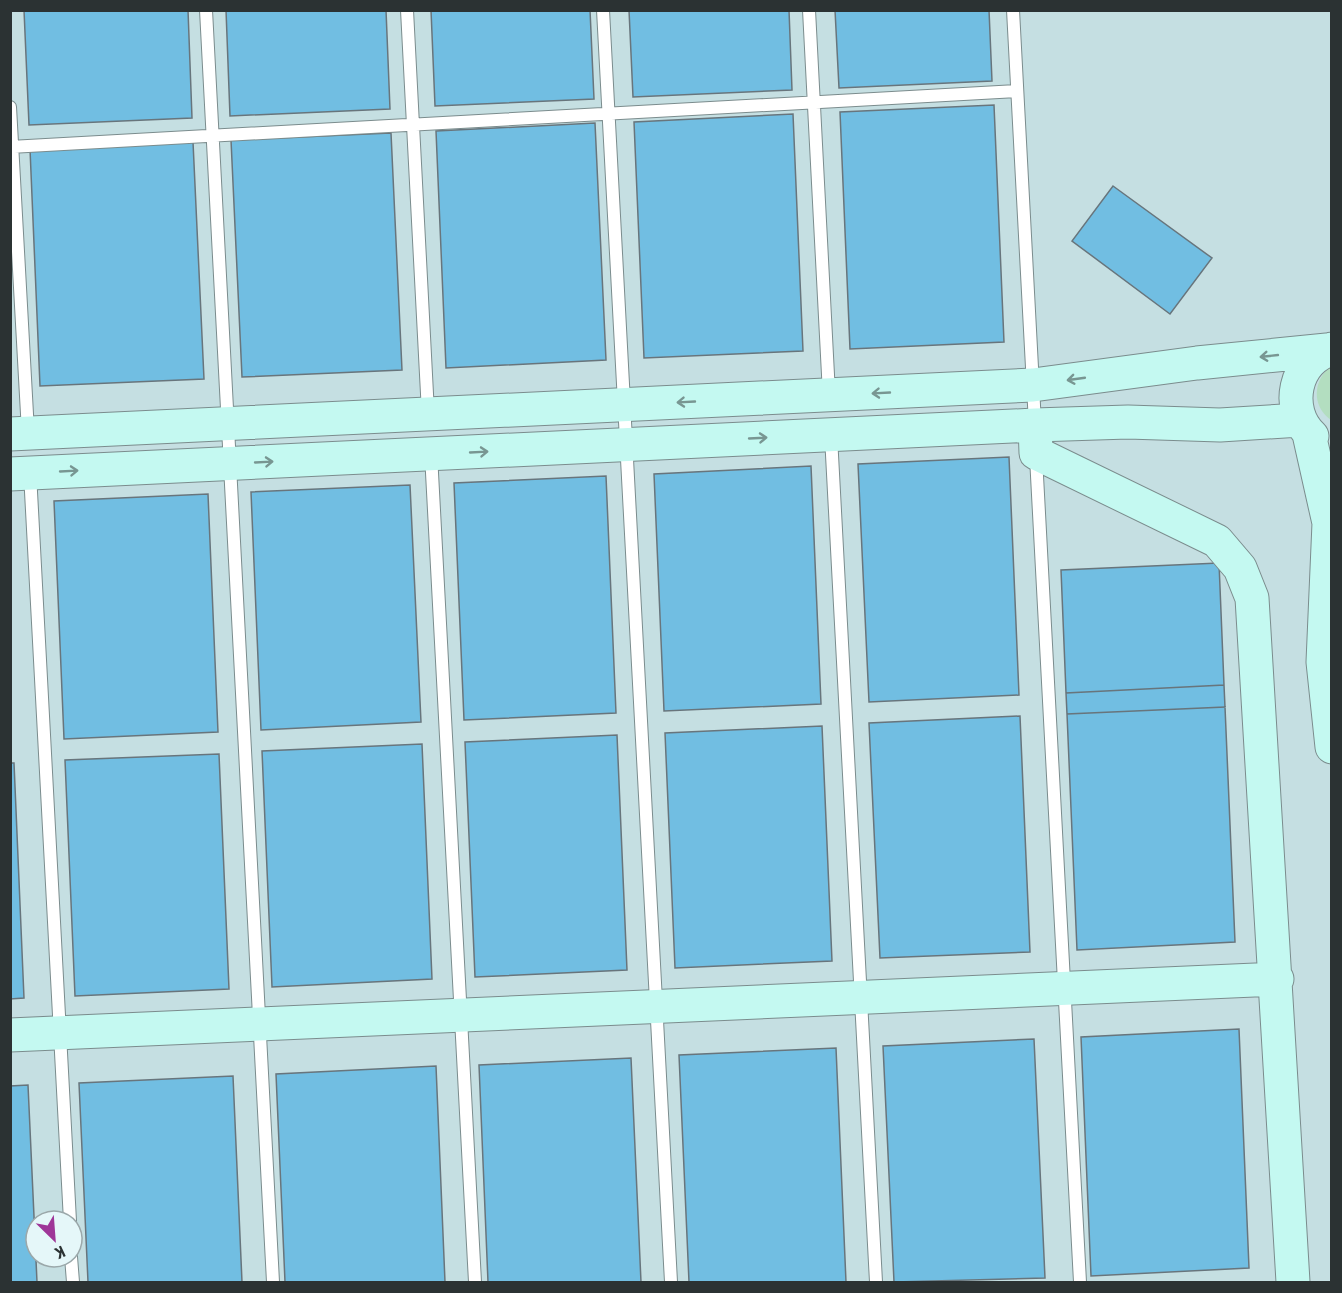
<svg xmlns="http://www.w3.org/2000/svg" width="1342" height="1293" viewBox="0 0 1342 1293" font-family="'Roboto Condensed',sans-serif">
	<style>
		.built { fill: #c5dfe2; fill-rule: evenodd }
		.green { fill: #b3dec0 }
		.building { fill: #71bee2; stroke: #68757c; stroke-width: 1.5 }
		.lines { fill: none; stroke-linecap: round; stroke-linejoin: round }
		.lane-casing { stroke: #7b8c8d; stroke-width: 14 }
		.secondary-casing { stroke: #7b8c8d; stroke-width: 35 }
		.lane { stroke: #fff; stroke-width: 12 }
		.secondary { stroke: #c4f9f1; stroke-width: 33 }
		.oneway { stroke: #789692 }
	</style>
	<rect width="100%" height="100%" fill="#d8eaec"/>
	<!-- built -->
	<path class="built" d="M10,11H1331V1282H11ZM36,1221H72V1257H36Z"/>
	<!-- green -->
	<path class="green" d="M1331,366V420C1311,406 1313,380 1331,366Z"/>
	<!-- building -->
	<path class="building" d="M24,10H188L192,118L29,125Z
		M226,10H386L390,109L230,116Z
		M431,10H590L594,99L435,106Z
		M629,10H789L792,90L633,97Z
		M835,10H989L992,81L839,88Z
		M994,105L1004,342L850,349L840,112Z
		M793,114L803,351L644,358L634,122Z
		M595,123L606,360L446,368L436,131Z
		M391,133L402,370L242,377L231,140Z
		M193,142L204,379L40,386L30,149Z
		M1113,186L1212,258L1170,314L1072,241Z
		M1009,457L1019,695L869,702L858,464Z
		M811,466L821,704L664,711L654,474Z
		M606,476L616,713L464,720L454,483Z
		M410,485L421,722L261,730L251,492Z
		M208,494L218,732L64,739L54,501Z
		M1219,563L1224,685L1066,693L1061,570Z
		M1224,685L1225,707L1067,714L1066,693Z
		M1225,707L1235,942L1077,950L1067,714Z
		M1020,716L1030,952L880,958L869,723Z
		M822,726L832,961L675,968L665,733Z
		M617,735L627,970L475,977L465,742Z
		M422,744L432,979L272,987L262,751Z
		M219,754L229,989L75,996L65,760Z
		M10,763H14L24,998L10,999Z
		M1239,1029L1249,1268L1091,1276L1081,1037Z
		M1034,1039L1045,1278L894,1282L883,1046Z
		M836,1048L846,1282H689L679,1055Z
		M631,1058L641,1282H488L479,1065Z
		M436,1066L445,1282H285L276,1074Z
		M233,1076L242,1282H88L79,1083Z
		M28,1085L37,1282H10V1086Z"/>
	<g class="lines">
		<!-- lane casing -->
		<g class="lane-casing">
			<path id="lane" d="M206,10L273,1282
				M407,10L428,413
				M603,10L671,1282
				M809,10L829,394
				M1013,10L1035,424
				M10,107L28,432
				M10,147L1017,91
				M831,436L876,1282
				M431,454L475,1282
				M1036,457L1080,1282
				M30,473L70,1221
				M71,1257L73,1282"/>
		</g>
		<!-- secondary casing -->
		<g class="secondary-casing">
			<path id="secondary" d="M1035,425L1036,453L1217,541L1240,568L1252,598L1293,1282
				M10,434L1033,385L1197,363L1327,350
				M1309,434L1329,523L1323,662L1332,747
				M1312,436C1284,410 1294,359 1332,349
				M10,474L1035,425L1128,422L1220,425L1300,420
				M10,1035L1277,979"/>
		</g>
		<!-- lane -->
		<use href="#lane" class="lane"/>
		<!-- secondary -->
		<use href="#secondary" class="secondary"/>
	</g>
	<!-- one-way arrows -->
	<defs><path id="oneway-shaft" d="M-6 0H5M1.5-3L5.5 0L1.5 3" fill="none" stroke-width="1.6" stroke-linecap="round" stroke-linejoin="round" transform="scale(1.5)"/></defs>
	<g class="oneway">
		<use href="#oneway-shaft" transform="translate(1269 356) rotate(174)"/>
		<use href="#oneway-shaft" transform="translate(1076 379) rotate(172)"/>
		<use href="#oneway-shaft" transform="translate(881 393) rotate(177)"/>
		<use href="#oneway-shaft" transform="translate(686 402) rotate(177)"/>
		<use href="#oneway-shaft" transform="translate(758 438) rotate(-3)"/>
		<use href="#oneway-shaft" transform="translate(479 452) rotate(-3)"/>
		<use href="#oneway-shaft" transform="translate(264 462) rotate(-3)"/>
		<use href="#oneway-shaft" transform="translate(69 471) rotate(-3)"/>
	</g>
	<!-- border -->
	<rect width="1342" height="1293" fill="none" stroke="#2b3233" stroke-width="24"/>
	<!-- north arrow -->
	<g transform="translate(54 1239) rotate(155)"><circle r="28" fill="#e5f7f9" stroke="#9ba8aa" stroke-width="1.5"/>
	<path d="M0-4.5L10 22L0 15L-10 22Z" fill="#9e3698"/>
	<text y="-9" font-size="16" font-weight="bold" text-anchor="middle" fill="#2b3233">K</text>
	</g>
</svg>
